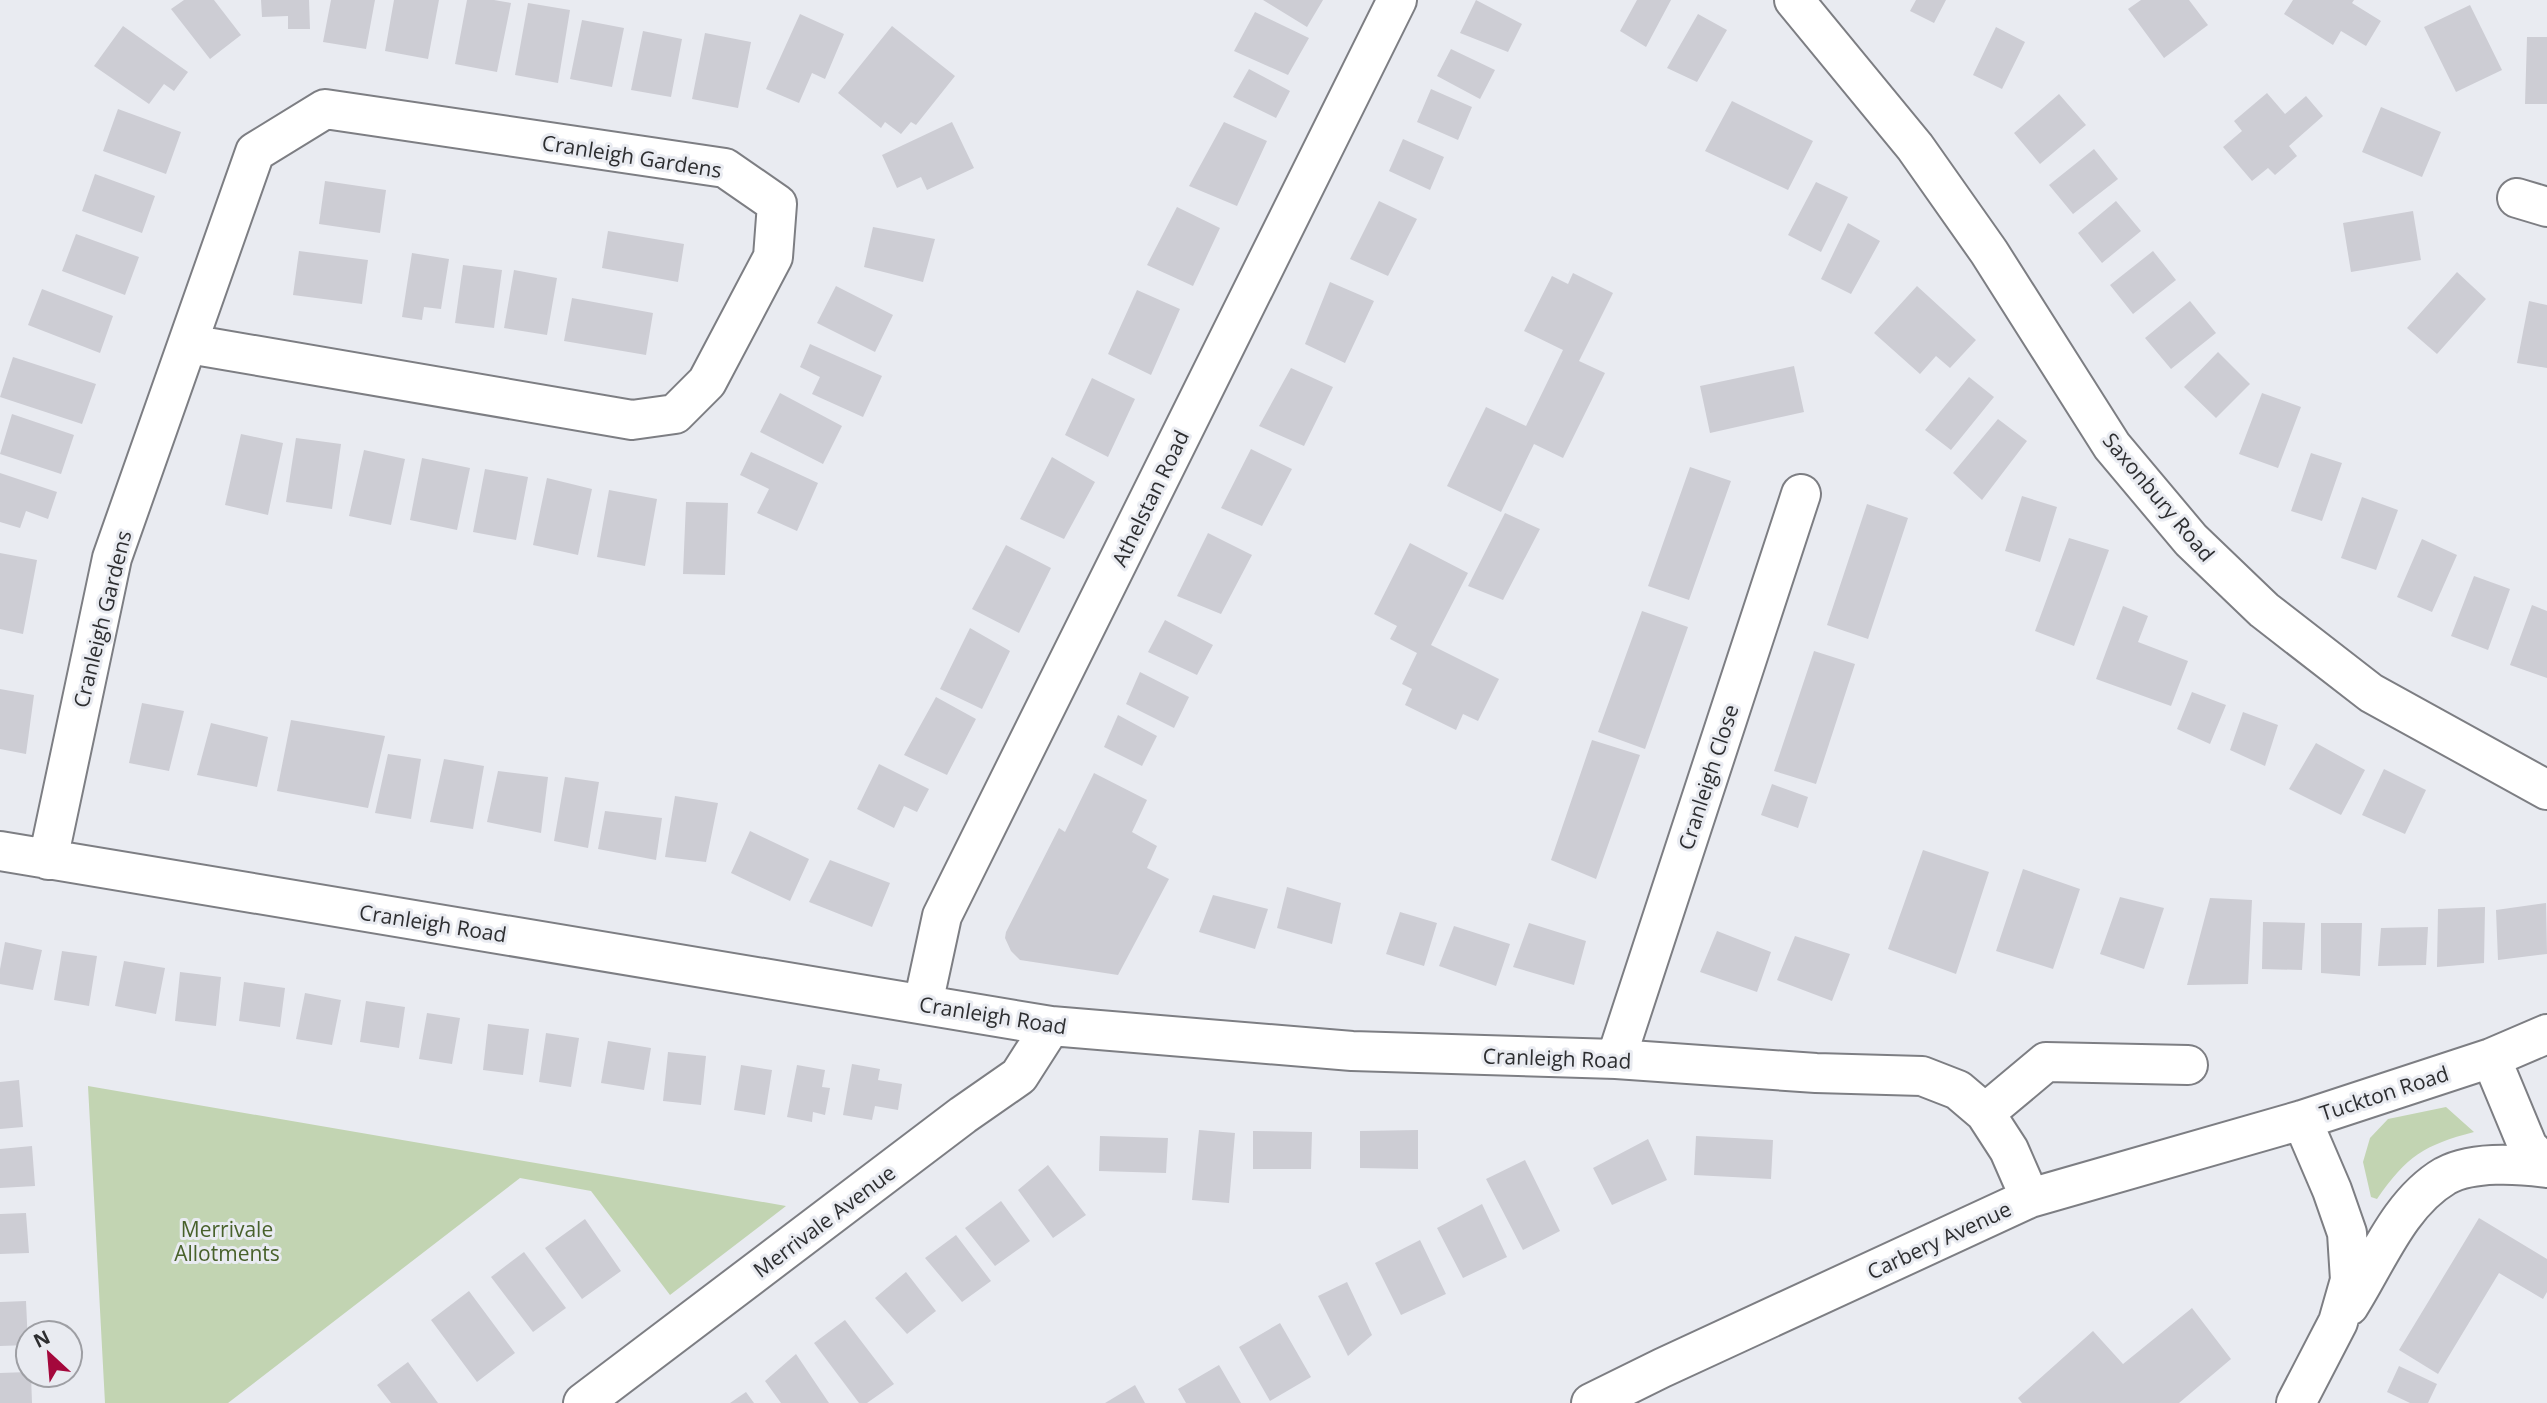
<svg xmlns="http://www.w3.org/2000/svg" width="2547" height="1403" viewBox="0 0 2547 1403" font-family="'Open Sans',sans-serif">
	<style>
		.green { fill: #c2d4b2 }
		.building { fill: #cdcdd4 }
		.lines { fill: none; stroke-linecap: round; stroke-linejoin: round }
		.minor-casing { stroke: #7d7e83; stroke-width: 42 }
		.minor { stroke: #fff; stroke-width: 38 }
		.labels { text-anchor: middle; dominant-baseline: central; stroke-width: 6; stroke-linejoin: round; paint-order: stroke }
		.street-label { font-size: 21px; fill: #2d2e30; stroke: #e9ebf1 }
		.park-label { font-size: 21px; fill: #48612b; stroke: #e9ebf1 }
	</style>
	<rect width="100%" height="100%" fill="#e9ebf1"/>
	<!-- green -->
	<path class="green" d="M88,1086L786,1206L670,1295L591,1191L520,1178L228,1403H105Z
		M2446,1107L2474,1132C2424,1145 2407,1156 2377,1199L2371,1197L2363,1162L2370,1138L2388,1119Z"/>
	<!-- building -->
	<path class="building" d="M184,0H214L241,35L210,59L171,9Z
		M261,0H309L310,29H288V16L262,17Z
		M331,0H375L366,49L323,42Z
		M394,0H439L428,59L385,51Z
		M467,0H494L511,3L497,72L455,64Z
		M1263,0H1323L1307,27Z
		M1476,0L1522,24L1508,52L1460,33Z
		M1637,0H1671L1646,47L1620,31Z
		M1916,0H1946L1934,23L1910,11Z
		M2141,0H2189L2208,25L2164,58L2128,9Z
		M2293,0H2354L2352,3L2381,21L2366,46L2341,31L2333,45L2284,14Z
		M528,3L570,10L558,83L515,75Z
		M2470,5L2502,70L2456,92L2424,27Z
		M1255,12L1309,38L1288,75L1234,51Z
		M800,14L844,34L825,79L812,73L799,103L766,89Z
		M1698,14L1727,30L1697,82L1667,68Z
		M582,20L624,28L612,87L570,79Z
		M123,26L188,72L174,91L164,84L149,104L94,66Z
		M892,26L955,76L916,125L911,122L901,134L885,122L881,128L838,93Z
		M1996,27L2025,42L2002,89L1973,75Z
		M643,31L682,39L671,97L631,90Z
		M705,33L751,42L738,108L692,99Z
		M2527,37H2547V104H2525Z
		M1451,49L1495,70L1480,99L1437,76Z
		M1249,69L1290,91L1276,118L1233,97Z
		M1431,89L1472,107L1458,140L1417,122Z
		M2267,93L2285,114L2306,96L2323,116L2289,146L2297,156L2275,175L2268,168L2252,181L2223,147L2242,131L2234,121Z
		M2059,94L2086,125L2040,164L2014,133Z
		M1732,101L1813,141L1788,190L1705,151Z
		M2381,107L2441,132L2422,177L2362,152Z
		M118,109L181,132L166,174L103,151Z
		M952,122L974,168L927,190L921,177L897,188L882,155Z
		M1224,122L1267,141L1237,206L1189,186Z
		M1403,139L1444,157L1430,190L1389,171Z
		M2094,149L2118,179L2073,214L2049,185Z
		M95,174L155,196L142,233L82,211Z
		M325,181L386,190L380,233L319,224Z
		M1816,182L1848,197L1821,252L1788,235Z
		M1379,201L1417,219L1388,276L1350,259Z
		M2116,201L2141,231L2102,263L2078,233Z
		M1177,207L1220,228L1193,286L1147,265Z
		M2413,211L2421,260L2351,272L2343,223Z
		M1848,223L1880,241L1851,294L1821,279Z
		M873,227L935,239L923,282L864,267Z
		M608,231L684,244L678,282L602,268Z
		M76,234L139,257L125,295L62,271Z
		M299,251L368,260L362,304L293,295Z
		M2153,251L2176,280L2133,314L2110,285Z
		M412,253L449,259L441,309L424,307L422,320L402,317Z
		M463,265L502,270L494,328L455,323Z
		M514,270L557,278L547,335L504,328Z
		M2457,272L2486,299L2437,354L2407,328Z
		M1573,273L1613,293L1579,361L1605,373L1563,458L1534,444L1501,512L1447,486L1486,407L1526,426L1563,350L1524,331L1552,276L1568,284Z
		M1330,282L1374,301L1345,363L1305,344Z
		M836,286L893,315L875,352L817,323Z
		M1917,286L1976,340L1950,368L1936,356L1920,374L1874,333Z
		M42,289L113,316L100,353L28,325Z
		M1137,290L1180,309L1151,375L1108,354Z
		M572,298L653,313L646,355L564,341Z
		M2190,301L2216,333L2171,369L2145,338Z
		M2529,301L2547,305V368L2517,363Z
		M810,344L882,376L863,417L812,394L820,377L800,367Z
		M2218,352L2250,384L2216,418L2184,387Z
		M13,357L96,384L82,424L0,397Z
		M1794,366L1804,412L1710,433L1700,386Z
		M1291,368L1333,387L1304,446L1259,426Z
		M1969,377L1994,397L1951,450L1925,430Z
		M1092,378L1135,399L1108,457L1065,435Z
		M780,393L842,426L823,464L760,432Z
		M2262,393L2301,407L2278,468L2239,454Z
		M12,414L74,435L61,474L0,454Z
		M1998,419L2027,441L1982,500L1953,473Z
		M241,434L283,443L268,515L225,505Z
		M296,438L341,444L332,509L286,502Z
		M1251,449L1292,469L1262,526L1221,508Z
		M364,450L405,459L391,525L349,516Z
		M751,452L818,483L797,531L757,513L769,489L740,475Z
		M2311,453L2342,463L2322,521L2291,511Z
		M1052,457L1095,482L1064,539L1020,519Z
		M422,458L470,468L457,530L410,520Z
		M1690,467L1731,481L1689,600L1648,586Z
		M485,469L528,477L516,540L473,532Z
		M0,473L57,492L48,519L26,511L20,528L0,522Z
		M547,478L592,489L578,555L533,545Z
		M609,490L657,499L645,566L597,557Z
		M2022,496L2057,507L2040,562L2005,551Z
		M2362,497L2398,510L2376,570L2341,558Z
		M686,502L728,503L725,575L683,574Z
		M1867,504L1908,518L1868,639L1827,625Z
		M1505,513L1540,529L1503,600L1468,586Z
		M1208,533L1252,555L1221,614L1177,596Z
		M2069,538L2109,550L2074,646L2035,631Z
		M2422,539L2457,555L2432,612L2397,597Z
		M1410,543L1468,573L1431,645L1499,679L1478,721L1463,714L1456,730L1405,705L1412,689L1402,684L1417,653L1390,639L1397,626L1374,614Z
		M1006,545L1051,568L1019,633L972,609Z
		M0,553L37,560L23,634L0,629Z
		M2474,576L2510,589L2488,650L2451,636Z
		M2532,605L2547,611V678L2510,665Z
		M2123,606L2148,616L2138,642L2188,661L2171,706L2096,679Z
		M1642,611L1688,627L1645,749L1598,732Z
		M1165,620L1213,645L1197,675L1148,652Z
		M970,628L1010,651L982,709L940,689Z
		M1814,651L1855,664L1816,784L1774,771Z
		M1140,672L1189,697L1174,728L1126,704Z
		M0,689L34,695L26,754L0,749Z
		M2192,692L2226,705L2210,744L2177,729Z
		M936,697L976,719L947,775L904,755Z
		M142,703L184,711L169,771L129,763Z
		M2243,712L2278,725L2265,766L2230,750Z
		M1118,715L1157,736L1142,766L1104,747Z
		M291,720L385,736L368,808L277,791Z
		M211,723L268,737L257,787L197,775Z
		M1592,740L1640,755L1596,879L1551,860Z
		M2316,743L2365,770L2341,815L2289,789Z
		M388,754L421,759L411,819L375,813Z
		M444,759L484,766L473,829L430,822Z
		M879,764L929,789L917,812L904,806L894,828L857,809Z
		M2384,769L2426,790L2405,834L2362,815Z
		M498,771L548,777L541,833L487,822Z
		M1094,773L1147,800L1132,832L1157,846L1147,868L1169,879L1118,975L1020,960L1011,951L1005,938L1006,932L1059,828L1065,832Z
		M565,777L599,782L588,848L554,841Z
		M1772,784L1808,797L1798,828L1761,815Z
		M675,796L718,803L706,862L665,857Z
		M605,811L662,818L656,860L598,849Z
		M750,831L809,859L790,901L731,873Z
		M1923,850L1989,872L1956,974L1888,949Z
		M830,860L890,883L872,927L809,902Z
		M2023,869L2080,889L2053,969L1996,951Z
		M1287,887L1341,903L1332,944L1277,928Z
		M1213,895L1268,909L1255,949L1199,932Z
		M2120,897L2164,908L2144,969L2100,954Z
		M2210,898L2252,900L2248,984L2187,985Z
		M2546,903L2547,954L2498,960L2496,910Z
		M2485,907L2484,963L2437,967L2438,909Z
		M1400,912L1437,923L1424,966L1386,954Z
		M2263,922L2305,923L2302,970L2262,969Z
		M1529,923L1586,941L1574,985L1513,967Z
		M2321,923H2362L2360,976L2321,973Z
		M1454,926L1510,944L1496,986L1439,966Z
		M2428,927L2426,965L2378,966L2381,928Z
		M1717,931L1771,952L1757,992L1700,972Z
		M1795,936L1850,954L1832,1001L1777,980Z
		M5,942L42,950L33,990L0,984V969Z
		M62,951L97,956L89,1006L54,1000Z
		M124,961L165,968L156,1014L115,1006Z
		M180,972L221,977L216,1026L175,1021Z
		M244,982L285,988L280,1027L239,1021Z
		M305,993L341,1000L332,1045L296,1039Z
		M366,1001L405,1007L399,1048L360,1042Z
		M427,1013L460,1018L452,1064L419,1059Z
		M488,1024L529,1029L523,1075L483,1070Z
		M546,1033L579,1038L571,1087L539,1082Z
		M608,1041L651,1048L644,1090L601,1083Z
		M668,1052L706,1056L701,1105L663,1101Z
		M852,1064L880,1069L878,1080L902,1084L898,1110L875,1106L872,1120L843,1115Z
		M741,1065L772,1070L765,1115L734,1110Z
		M797,1065L825,1070L822,1087L830,1088L825,1115L813,1112L812,1122L787,1117Z
		M19,1080L23,1127L0,1129V1082Z
		M1199,1130L1235,1133L1229,1203L1192,1200Z
		M1418,1130V1169L1360,1168V1131Z
		M1253,1131L1312,1132L1311,1169H1253Z
		M1100,1136L1168,1138L1166,1173L1099,1171Z
		M1696,1136L1773,1140L1771,1179L1694,1175Z
		M1648,1139L1667,1180L1612,1205L1593,1168Z
		M32,1146L35,1186L0,1188V1149Z
		M1525,1160L1560,1231L1523,1250L1486,1179Z
		M1048,1165L1086,1215L1053,1238L1018,1190Z
		M1001,1201L1030,1241L995,1266L965,1228Z
		M1482,1204L1507,1257L1463,1278L1437,1228Z
		M26,1213L29,1253L0,1254V1214Z
		M2479,1218L2547,1259V1292L2543,1299L2499,1273L2438,1374L2399,1350Z
		M585,1219L621,1271L582,1299L545,1248Z
		M956,1235L991,1281L962,1302L925,1258Z
		M1420,1240L1446,1294L1401,1315L1375,1263Z
		M524,1252L566,1308L533,1332L491,1277Z
		M906,1272L936,1311L907,1334L875,1298Z
		M1347,1282L1372,1335L1348,1356L1318,1296Z
		M469,1291L515,1353L477,1382L431,1320Z
		M26,1301L28,1345L0,1346V1302Z
		M2192,1308L2231,1359L2179,1403H2022L2018,1398L2093,1331L2123,1364Z
		M845,1320L894,1384L867,1403H859L814,1343Z
		M1280,1323L1311,1377L1270,1401L1239,1347Z
		M796,1354L829,1403H781L765,1381Z
		M408,1362L438,1403H391L377,1385Z
		M1219,1365L1241,1403H1186L1178,1389Z
		M2399,1366L2437,1384L2428,1403H2410L2387,1392Z
		M28,1372V1375H31L32,1403H0V1373Z
		M1135,1385L1145,1403H1105Z
		M746,1392L754,1403H730Z"/>
	<g class="lines">
		<!-- minor casing -->
		<g class="minor-casing">
			<path id="minor" d="M1794,0L1915,147L1989,252L2112,446L2191,540L2264,610L2371,693L2547,790
				M2517,198L2547,207
				M0,851L1051,1026L1352,1051L1616,1059L1816,1073L1922,1076L1958,1090L1985,1113L2009,1150L2030,1198
				M48,860L112,558L255,152L325,109L725,168L777,204L773,257L707,382L675,414L632,420L189,344
				M923,1004L942,916L1397,0
				M2491,1058L2528,1147L2547,1166
				M1616,1059L1801,494
				M1985,1113L2046,1062L2188,1065
				M2349,1306C2377,1262 2399,1203 2445,1176C2472,1161 2518,1164 2547,1168
				M583,1403L963,1115L1019,1076L1051,1026
				M1591,1403L1662,1368L2030,1198L2302,1120L2491,1058L2547,1034
				M2296,1403L2338,1322L2350,1280L2347,1233L2332,1190L2302,1120"/>
		</g>
		<!-- minor -->
		<use href="#minor" class="minor"/>
	</g>
	<g class="labels">
		<!-- street labels -->
		<g class="street-label">
			<text transform="translate(632 156) rotate(9)">Cranleigh Gardens</text>
			<text transform="translate(2159 497) rotate(50)">Saxonbury Road</text>
			<text transform="translate(1150 498) rotate(-64)">Athelstan Road</text>
			<text transform="translate(102 619) rotate(-76)">Cranleigh Gardens</text>
			<text transform="translate(1708 777) rotate(-72)">Cranleigh Close</text>
			<text transform="translate(433 923) rotate(9)">Cranleigh Road</text>
			<text transform="translate(993 1015) rotate(9)">Cranleigh Road</text>
			<text transform="translate(1557 1058) rotate(2)">Cranleigh Road</text>
			<text transform="translate(2384 1093) rotate(-18)">Tuckton Road</text>
			<text transform="translate(824 1221) rotate(-37)">Merrivale Avenue</text>
			<text transform="translate(1939 1240) rotate(-25)">Carbery Avenue</text>
		</g>
		<!-- park labels -->
		<g class="park-label">
			<text x="227" y="1229">Merrivale<tspan x="227" dy="24">Allotments</tspan></text>
		</g>
	</g>
	<!-- north arrow -->
	<g transform="translate(49 1354) rotate(334)"><circle r="33" fill="#e9ebf1" stroke="#9e9fa4" stroke-width="2"/>
	<path d="M0-5L12 26L0 18L-12 26Z" fill="#a4083c"/>
	<text y="-10" font-size="19" font-weight="bold" text-anchor="middle" fill="#2d2e30">N</text>
	</g>
</svg>
